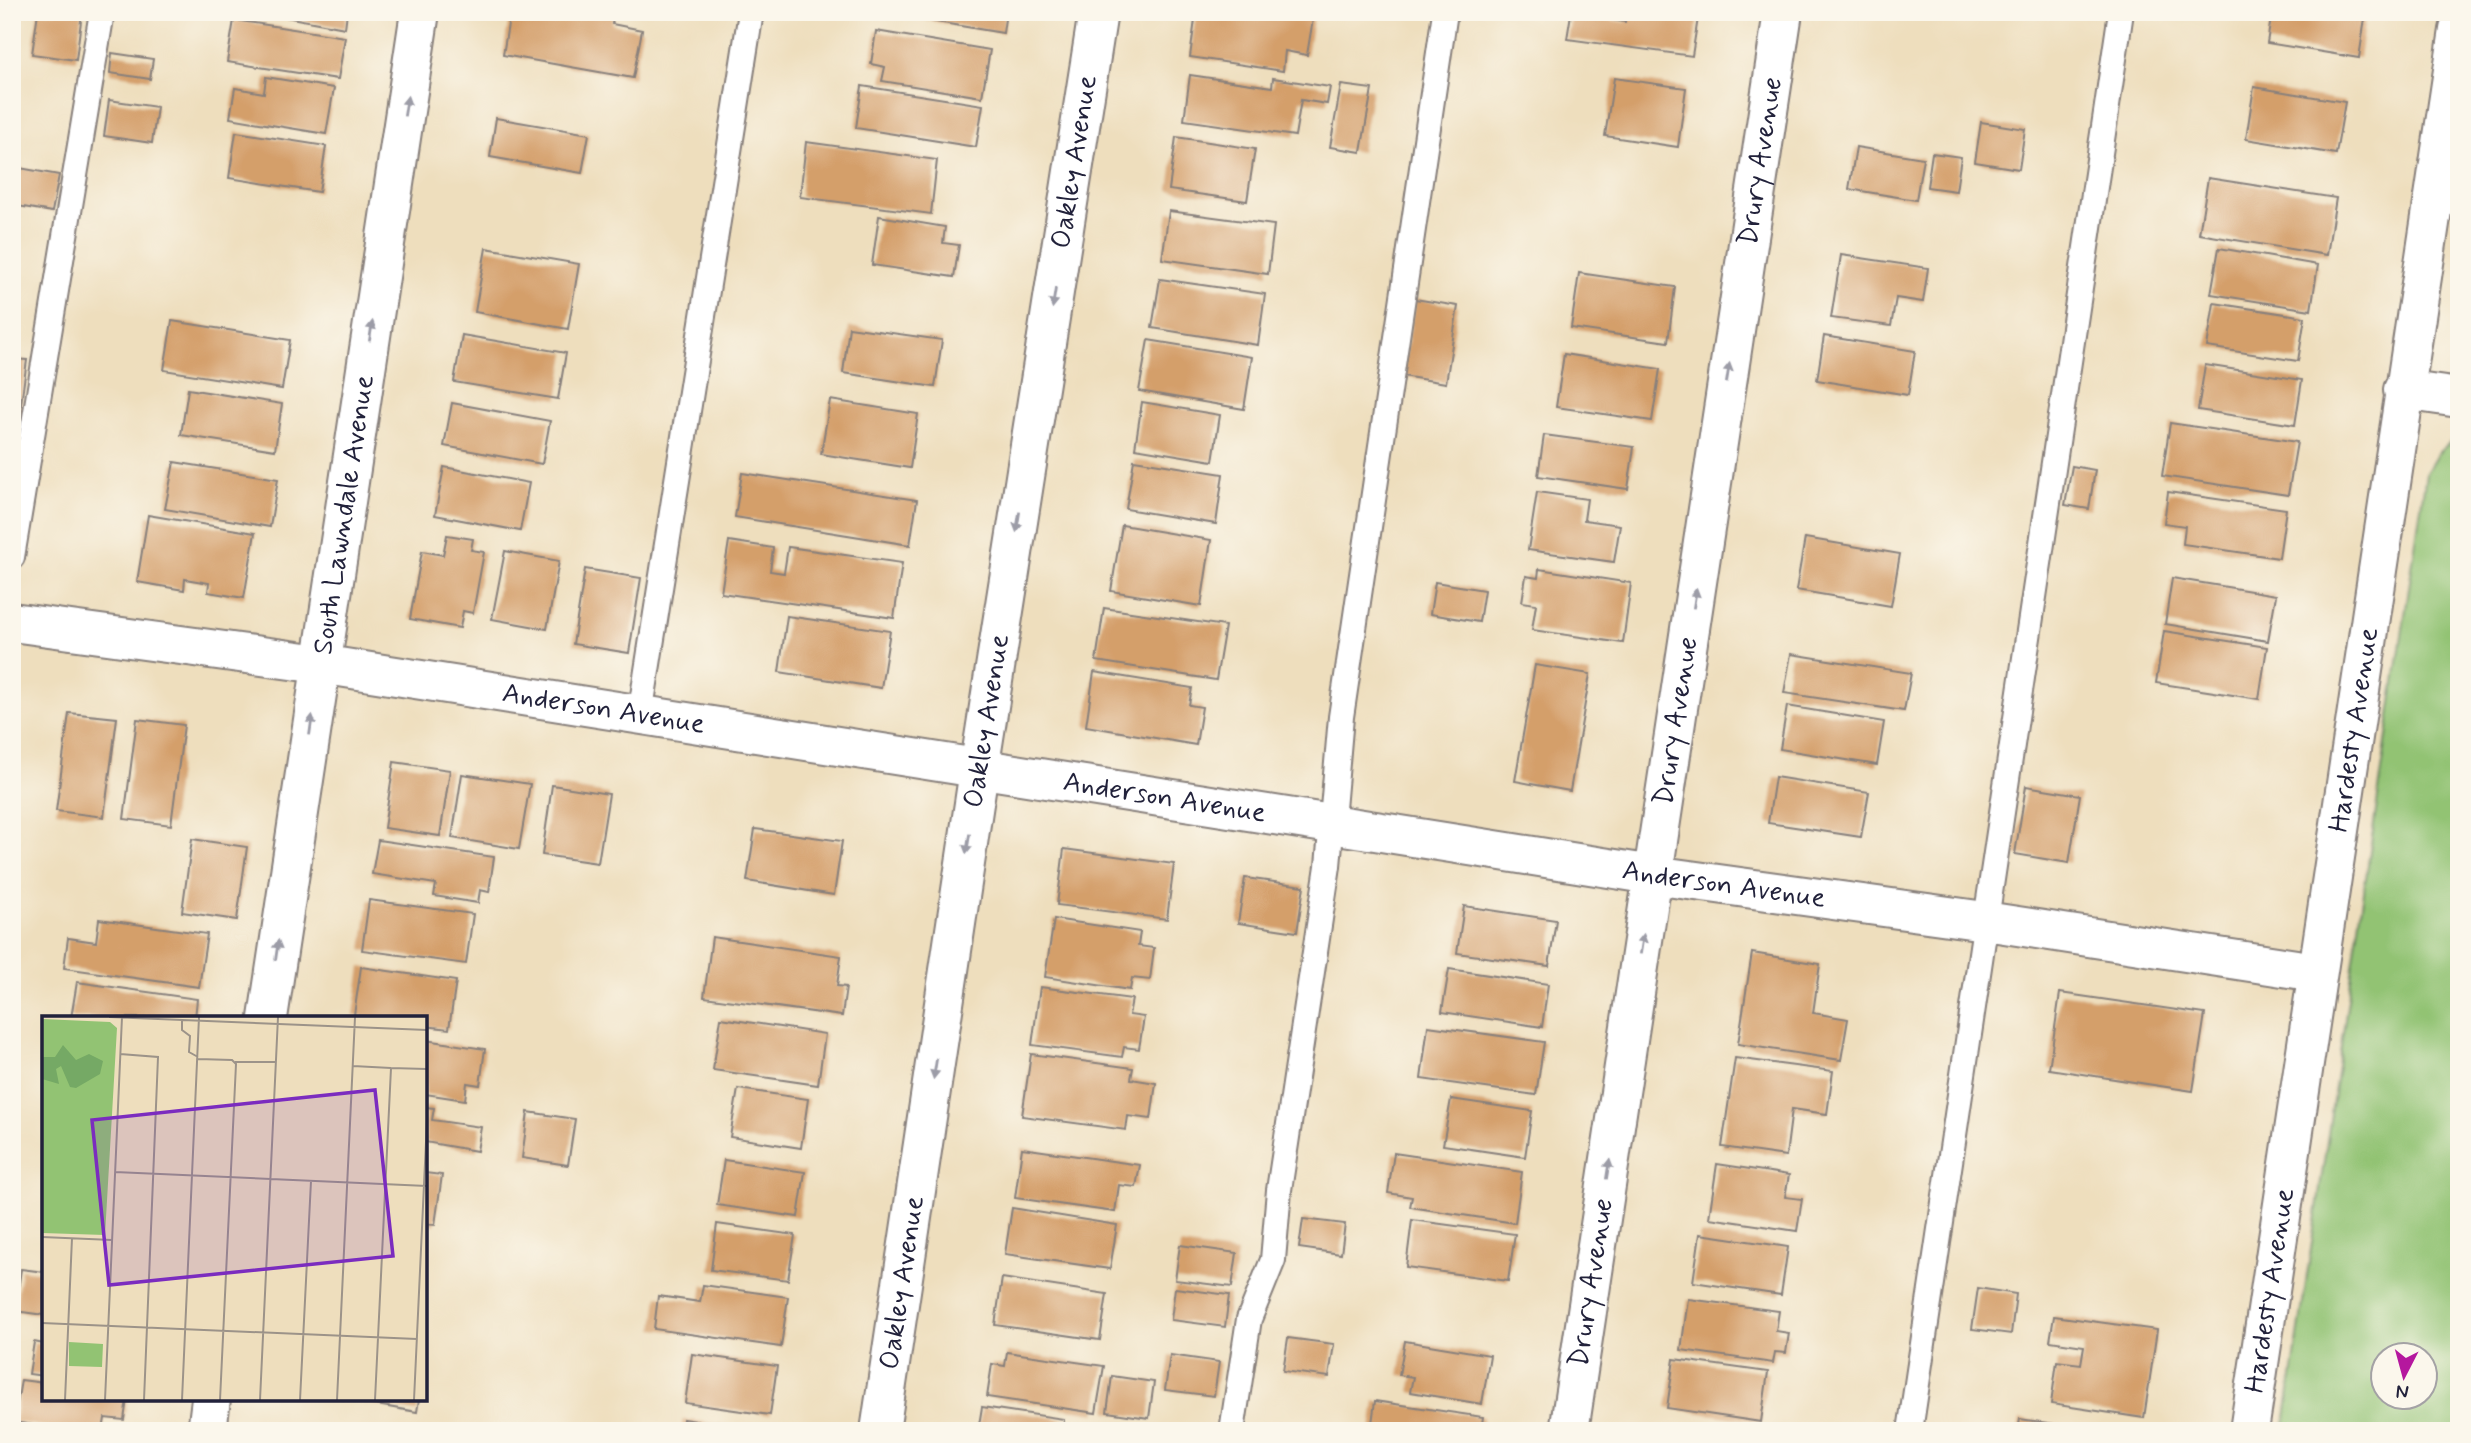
<svg xmlns="http://www.w3.org/2000/svg" width="2471" height="1443" viewBox="0 0 2471 1443" font-family="Mynerve,sans-serif">
	<style>
		.green { fill: #92c373; stroke: #5a7257; stroke-width: 2; fill-rule: evenodd }
		.building { fill: #d49f6a }
		.lines { fill: none; stroke-linecap: round; stroke-linejoin: round }
		.service-casing { stroke: #88807c; stroke-width: 28 }
		.minor-casing { stroke: #88807c; stroke-width: 42 }
		.tertiary-casing { stroke: #88807c; stroke-width: 42 }
		.service { stroke: #fff; stroke-width: 24 }
		.minor { stroke: #fff; stroke-width: 38 }
		.tertiary { stroke: #fff; stroke-width: 38 }
		.oneway { fill: #9c9ca7 }
		.labels { text-anchor: middle; dominant-baseline: central; stroke-width: 5; stroke-linejoin: round; paint-order: stroke }
		.street-label { font-size: 28px; fill: #22223b; stroke: #fbf7ec }
		.inset-road { fill: none; stroke: #9c9389; stroke-width: 2 }
		.view { fill: #7b2cbf; fill-opacity: 0.15; stroke: #7b2cbf; stroke-width: 3.5 }
		.inset-edge { fill: none; stroke: #22223b; stroke-width: 3.5 }
	</style>
	<rect width="100%" height="100%" fill="#fbf7ec"/>
	<filter id="ink" filterUnits="userSpaceOnUse"><feTurbulence type="fractalNoise" baseFrequency=".0143" numOctaves="2"/><feDisplacementMap in="SourceGraphic" scale="14" xChannelSelector="R" yChannelSelector="G"/><feConvolveMatrix kernelMatrix="1 2 1 2 8 2 1 2 1" color-interpolation-filters="sRGB"/></filter>
	<filter id="wash" filterUnits="userSpaceOnUse"><feTurbulence type="fractalNoise" baseFrequency=".00686" numOctaves="4" result="noise"/><feDisplacementMap in="SourceGraphic" scale="28" xChannelSelector="R" yChannelSelector="G"/><feGaussianBlur stdDeviation="1.57" result="paint"/><feColorMatrix in="noise" values="0 0 0 0 0 0 0 0 0 0 0 0 0 0 0 0 0 1.4 0 .05"/><feComposite in="paint" operator="in"/></filter>
	<g filter="url(#wash)">
		<rect width="100%" height="100%" fill="#eedebd"/>
		<!-- green -->
		<path class="green" d="M2459,435V1431H2284L2426,473L2438,453ZM2384,1356H2426V1398H2384Z"/>
		<g id="blocks">
			<!-- building -->
			<path class="building" d="M38,12L82,13L76,60L32,54Z
				M259,12H347L345,28Z
				M510,12H614L612,24L642,30L633,78L503,55Z
				M907,12H1006L1003,33L906,17Z
				M1196,12H1269L1313,19L1307,55L1285,51L1283,71L1190,57Z
				M1626,12H1659L1698,18L1692,56L1567,39L1571,14L1625,22Z
				M2272,12H2366L2359,58L2267,43Z
				M234,20L345,37L338,79L227,62Z
				M876,31L990,50L982,97L882,81L885,67L871,64Z
				M112,53L153,59L150,79L110,73Z
				M1190,75L1272,87L1273,78L1330,87L1327,104L1301,100L1295,136L1184,120Z
				M266,77L334,88L326,134L230,118L235,88L264,93Z
				M1614,78L1686,88L1678,147L1605,136Z
				M1341,85L1372,89L1361,152L1330,147Z
				M862,86L983,105L976,147L856,128Z
				M2254,87L2345,102L2336,154L2246,139Z
				M109,100L157,107L152,143L104,136Z
				M496,118L589,134L582,173L490,157Z
				M1981,122L2025,129L2019,169L1975,162Z
				M236,132L326,146L319,192L229,178Z
				M1176,137L1255,149L1247,201L1169,190Z
				M806,142L937,160L931,214L800,197Z
				M1856,147L1923,158L1916,200L1849,189Z
				M1932,153L1961,157L1956,191L1927,187Z
				M14,167L59,175L52,212L12,205Z
				M2208,178L2336,198L2327,255L2199,234Z
				M1169,211L1274,225L1268,274L1162,259Z
				M879,216L945,227L943,243L959,245L954,277L872,265Z
				M486,248L579,264L568,329L475,312Z
				M2219,248L2318,265L2311,310L2211,294Z
				M1841,255L1928,268L1923,302L1896,298L1891,326L1831,318Z
				M1579,273L1675,287L1668,342L1571,328Z
				M1160,279L1265,294L1258,345L1152,328Z
				M1415,299L1458,306L1446,383L1402,376Z
				M2214,303L2305,317L2298,361L2207,347Z
				M172,321L290,340L282,389L164,370Z
				M849,327L942,340L935,387L843,373Z
				M462,335L566,353L558,399L454,382Z
				M1824,336L1915,351L1908,395L1817,380Z
				M1148,340L1252,357L1244,409L1139,391Z
				M1564,354L1660,369L1652,421L1556,407Z
				M12,359L27,360L20,411L12,410Z
				M2205,365L2302,380L2295,425L2198,410Z
				M188,389L282,404L275,450L181,435Z
				M830,400L918,414L910,468L821,454Z
				M1142,402L1220,415L1213,461L1135,448Z
				M452,403L550,421L542,464L444,446Z
				M2170,423L2297,442L2288,495L2162,476Z
				M1544,435L1634,447L1628,489L1538,476Z
				M1134,460L1223,474L1216,524L1126,509Z
				M174,462L278,479L270,527L165,509Z
				M2072,466L2095,470L2089,509L2065,505Z
				M444,467L529,483L520,531L435,515Z
				M742,473L917,500L910,545L735,517Z
				M1537,492L1587,499L1584,520L1620,525L1614,562L1528,550Z
				M2168,492L2286,509L2279,558L2183,544L2185,526L2164,523Z
				M148,515L255,533L244,598L208,592L209,583L185,579L184,590L137,582Z
				M1122,525L1211,540L1201,606L1111,591Z
				M447,535L473,539L471,550L484,552L473,613L463,611L460,628L410,619L422,551L443,555Z
				M1805,538L1900,554L1891,606L1796,590Z
				M729,541L773,548L770,571L784,573L788,547L902,563L894,618L721,593Z
				M505,551L559,561L547,629L492,619Z
				M585,569L641,578L629,653L573,644Z
				M1539,569L1631,583L1623,643L1532,630L1536,604L1522,602L1526,576L1538,578Z
				M2172,578L2276,595L2268,641L2165,624Z
				M1435,582L1484,590L1479,622L1430,614Z
				M1104,608L1225,626L1216,680L1096,661Z
				M787,616L890,631L881,688L779,672Z
				M2164,631L2267,647L2259,699L2156,683Z
				M1791,654L1911,673L1904,711L1784,693Z
				M1535,665L1590,674L1570,791L1515,781Z
				M1094,672L1192,688L1189,705L1202,707L1196,745L1086,726Z
				M1787,706L1884,722L1877,765L1780,749Z
				M69,713L117,718L104,817L56,811Z
				M137,719L184,725L171,825L124,819Z
				M394,762L450,770L440,836L384,828Z
				M462,774L530,784L519,849L452,838Z
				M1775,777L1869,792L1861,837L1768,823Z
				M552,785L609,794L598,863L542,855Z
				M2026,786L2080,795L2069,863L2015,854Z
				M755,829L842,841L834,895L747,881Z
				M192,839L247,847L237,920L182,912Z
				M378,840L494,857L489,892L480,890L478,903L434,896L436,884L372,874Z
				M1064,849L1174,864L1167,919L1057,905Z
				M1245,878L1304,886L1297,932L1238,923Z
				M369,900L473,914L466,964L362,950Z
				M1464,906L1556,920L1549,966L1457,953Z
				M99,919L207,934L199,987L64,968L68,938L96,942Z
				M1054,919L1140,932L1138,946L1154,948L1150,980L1132,978L1130,990L1045,977Z
				M712,937L841,956L837,986L846,987L842,1016L704,997Z
				M1752,953L1820,964L1813,1013L1848,1019L1841,1060L1738,1044Z
				M361,967L456,981L449,1029L425,1026V1018H372L354,1015Z
				M1449,969L1548,984L1542,1027L1442,1012Z
				M77,982L197,999L195,1018H71Z
				M1040,987L1132,999L1129,1015L1144,1017L1139,1049L1124,1047L1122,1057L1032,1045Z
				M2060,993L2205,1014L2193,1091L2049,1069Z
				M721,1018L825,1034L818,1085L713,1070Z
				M1428,1026L1544,1042L1536,1095L1421,1079Z
				M425,1040L485,1049L480,1085L467,1083L465,1100L425,1094Z
				M1031,1054L1133,1068L1131,1079L1156,1083L1151,1119L1128,1116L1126,1130L1022,1116Z
				M1735,1058L1833,1071L1827,1114L1792,1109L1786,1156L1722,1147Z
				M738,1089L808,1099L801,1148L730,1137Z
				M1451,1099L1532,1111L1525,1157L1443,1145Z
				M425,1107L434,1108L432,1120L481,1127L477,1151L425,1142Z
				M528,1112L575,1119L568,1165L522,1158Z
				M1022,1148L1140,1165L1136,1187L1119,1185L1115,1212L1015,1198Z
				M1394,1153L1522,1172L1515,1223L1410,1207L1412,1197L1388,1193Z
				M724,1160L805,1172L798,1217L717,1205Z
				M1717,1164L1789,1175L1785,1197L1802,1199L1797,1231L1709,1218Z
				M425,1173L442,1175L435,1225L425,1224Z
				M1012,1208L1117,1225L1110,1269L1005,1254Z
				M1303,1219L1345,1224L1341,1254L1299,1248Z
				M1412,1220L1515,1234L1508,1281L1406,1267Z
				M717,1224L795,1235L788,1280L711,1270Z
				M1700,1234L1788,1247L1781,1295L1693,1282Z
				M1180,1245L1237,1253L1232,1287L1175,1280Z
				M21,1269L44,1272V1315L15,1311Z
				M1002,1278L1107,1294L1100,1340L995,1325Z
				M703,1285L788,1297L781,1347L654,1329L658,1296L700,1302Z
				M1175,1288L1229,1295L1225,1327L1171,1320Z
				M1978,1288L2016,1294L2011,1334L1972,1329Z
				M1688,1299L1779,1311L1776,1331L1789,1333L1786,1353L1775,1352L1773,1363L1681,1350Z
				M2054,1316L2157,1330L2144,1418L2051,1404L2057,1361L2081,1364L2084,1346L2050,1341Z
				M1288,1338L1334,1344L1329,1377L1283,1371Z
				M1405,1341L1490,1355L1482,1404L1410,1392L1413,1377L1399,1375Z
				M34,1342L44,1344V1376L29,1374Z
				M1007,1352L1104,1366L1096,1413L987,1397L992,1364L1005,1366Z
				M692,1354L777,1366L770,1415L685,1403Z
				M1170,1355L1219,1362L1214,1396L1165,1390Z
				M1674,1359L1768,1372L1761,1422L1667,1408Z
				M1112,1376L1154,1382L1149,1418L1107,1412Z
				M21,1380L44,1383V1399H127L124,1420L105,1418L103,1431H70L14,1422Z
				M342,1399H419L417,1412Z
				M1375,1401L1483,1417L1481,1431H1371Z
				M982,1407L1064,1419L1063,1431H978Z
				M683,1419L750,1429V1431H681Z
				M2020,1419L2089,1429V1431H2018Z"/>
		</g>
	</g>
	<g filter="url(#ink)">
		<use href="#blocks" fill-opacity="0" stroke="#88807c" stroke-width="2"/>
		<g class="lines">
			<!-- service casing -->
			<g class="service-casing">
				<path id="service" d="M12,557L102,12
					M640,715L751,12
					M1232,1431L1249,1319L1273,1260L1279,1190L1328,866L1341,717L1445,12
					M1910,1431L2121,12"/>
			</g>
			<!-- minor casing -->
			<g class="minor-casing">
				<g id="minor">
					<path d="M2403,390L2459,398"/>
					<path id="s1" d="M12,622L320,664L1653,875L1985,921L2316,972"/>
					<path id="s2" d="M268,1018L420,12"/>
					<path d="M207,1431L211,1399"/>
					<path id="s3" d="M880,1431L979,770L1098,12"/>
					<path id="s4" d="M1569,1431L1783,12"/>
				</g>
			</g>
			<!-- tertiary casing -->
			<g class="tertiary-casing">
				<g id="tertiary">
					<path id="s5" d="M2249,1431L2459,30"/>
				</g>
			</g>
			<!-- service -->
			<use href="#service" class="service"/>
			<!-- minor -->
			<use href="#minor" class="minor"/>
			<!-- tertiary -->
			<use href="#tertiary" class="tertiary"/>
		</g>
		<!-- one-way arrows -->
		<defs><path id="oneway-solid" d="M-6-.8H1V-3.2L6.5 0L1 3.2V.8H-6Z" transform="scale(1.75)"/></defs>
		<g class="oneway">
			<use href="#oneway-solid" transform="translate(406 106) rotate(-81)"/>
			<use href="#oneway-solid" transform="translate(1054 298) rotate(99)"/>
			<use href="#oneway-solid" transform="translate(371 331) rotate(-81)"/>
			<use href="#oneway-solid" transform="translate(1728 373) rotate(-81)"/>
			<use href="#oneway-solid" transform="translate(1018 522) rotate(99)"/>
			<use href="#oneway-solid" transform="translate(1695 598) rotate(-81)"/>
			<use href="#oneway-solid" transform="translate(311 725) rotate(-82)"/>
			<use href="#oneway-solid" transform="translate(968 844) rotate(99)"/>
			<use href="#oneway-solid" transform="translate(1642 944) rotate(-81)"/>
			<use href="#oneway-solid" transform="translate(277 950) rotate(-82)"/>
			<use href="#oneway-solid" transform="translate(935 1069) rotate(99)"/>
			<use href="#oneway-solid" transform="translate(1608 1169) rotate(-81)"/>
		</g>
	</g>
	<g class="labels">
		<!-- street labels -->
		<g class="street-label">
			<text stroke="none"><textPath href="#s3" startOffset="1284">Oakley Avenue</textPath></text>
			<text stroke="none"><textPath href="#s4" startOffset="1284">Drury Avenue</textPath></text>
			<text stroke="none"><textPath href="#s2" startOffset="509">South Lawndale Avenue</textPath></text>
			<text stroke="none"><textPath href="#s1" startOffset="598">Anderson Avenue</textPath></text>
			<text stroke="none"><textPath href="#s3" startOffset="718">Oakley Avenue</textPath></text>
			<text stroke="none"><textPath href="#s4" startOffset="718">Drury Avenue</textPath></text>
			<text stroke="none"><textPath href="#s5" startOffset="709">Hardesty Avenue</textPath></text>
			<text stroke="none"><textPath href="#s1" startOffset="1166">Anderson Avenue</textPath></text>
			<text stroke="none"><textPath href="#s1" startOffset="1732">Anderson Avenue</textPath></text>
			<text stroke="none"><textPath href="#s3" startOffset="150">Oakley Avenue</textPath></text>
			<text stroke="none"><textPath href="#s4" startOffset="150">Drury Avenue</textPath></text>
			<text stroke="none"><textPath href="#s5" startOffset="142">Hardesty Avenue</textPath></text>
		</g>
	</g>
	<!-- overview -->
	<g transform="translate(42 1016)">
		<rect width="385" height="385" fill="#eedebd"/>
		<path d="M0,3L68,6L75,12L63,219L0,217ZM27,326L61,328L60,351L27,350Z" fill="#92c373"/>
		<path d="M21,29L34,44L47,38L61,45L58,58L34,72L28,71L19,50L14,53L17,68L0,63V41H13Z" fill="#75a965"/>
		<path class="inset-road" d="M67,1L385,14M140,4V14L148,20L147,36L156,41M78,38L116,41L102,384M156,43L190,44L194,48L178,384M193,46H234M311,50L349,52M73,156L385,170M0,221L70,224M0,307L375,323M23,384L30,222M63,384L80,1M140,384L157,1M218,384L236,1M258,384L269,165M295,384L313,1M333,384L349,52L385,53M372,384L385,104"/>
		<path class="view" d="M333,74L351,240L67,269L50,104Z"/>
		<rect width="385" height="385" class="inset-edge"/>
	</g>
	<!-- margin -->
	<rect width="2471" height="1443" fill="none" stroke="#fbf7ec" stroke-width="42"/>
	<!-- north arrow -->
	<g transform="translate(2404 1376) rotate(186)"><circle r="33" fill="#fbf7ec" stroke="#a4a2a5" stroke-width="2"/>
	<path d="M0-5L12 26L0 18L-12 26Z" fill="#b5179e"/>
	<text y="-10" font-size="19" font-weight="bold" text-anchor="middle" fill="#22223b">N</text>
	</g>
</svg>
